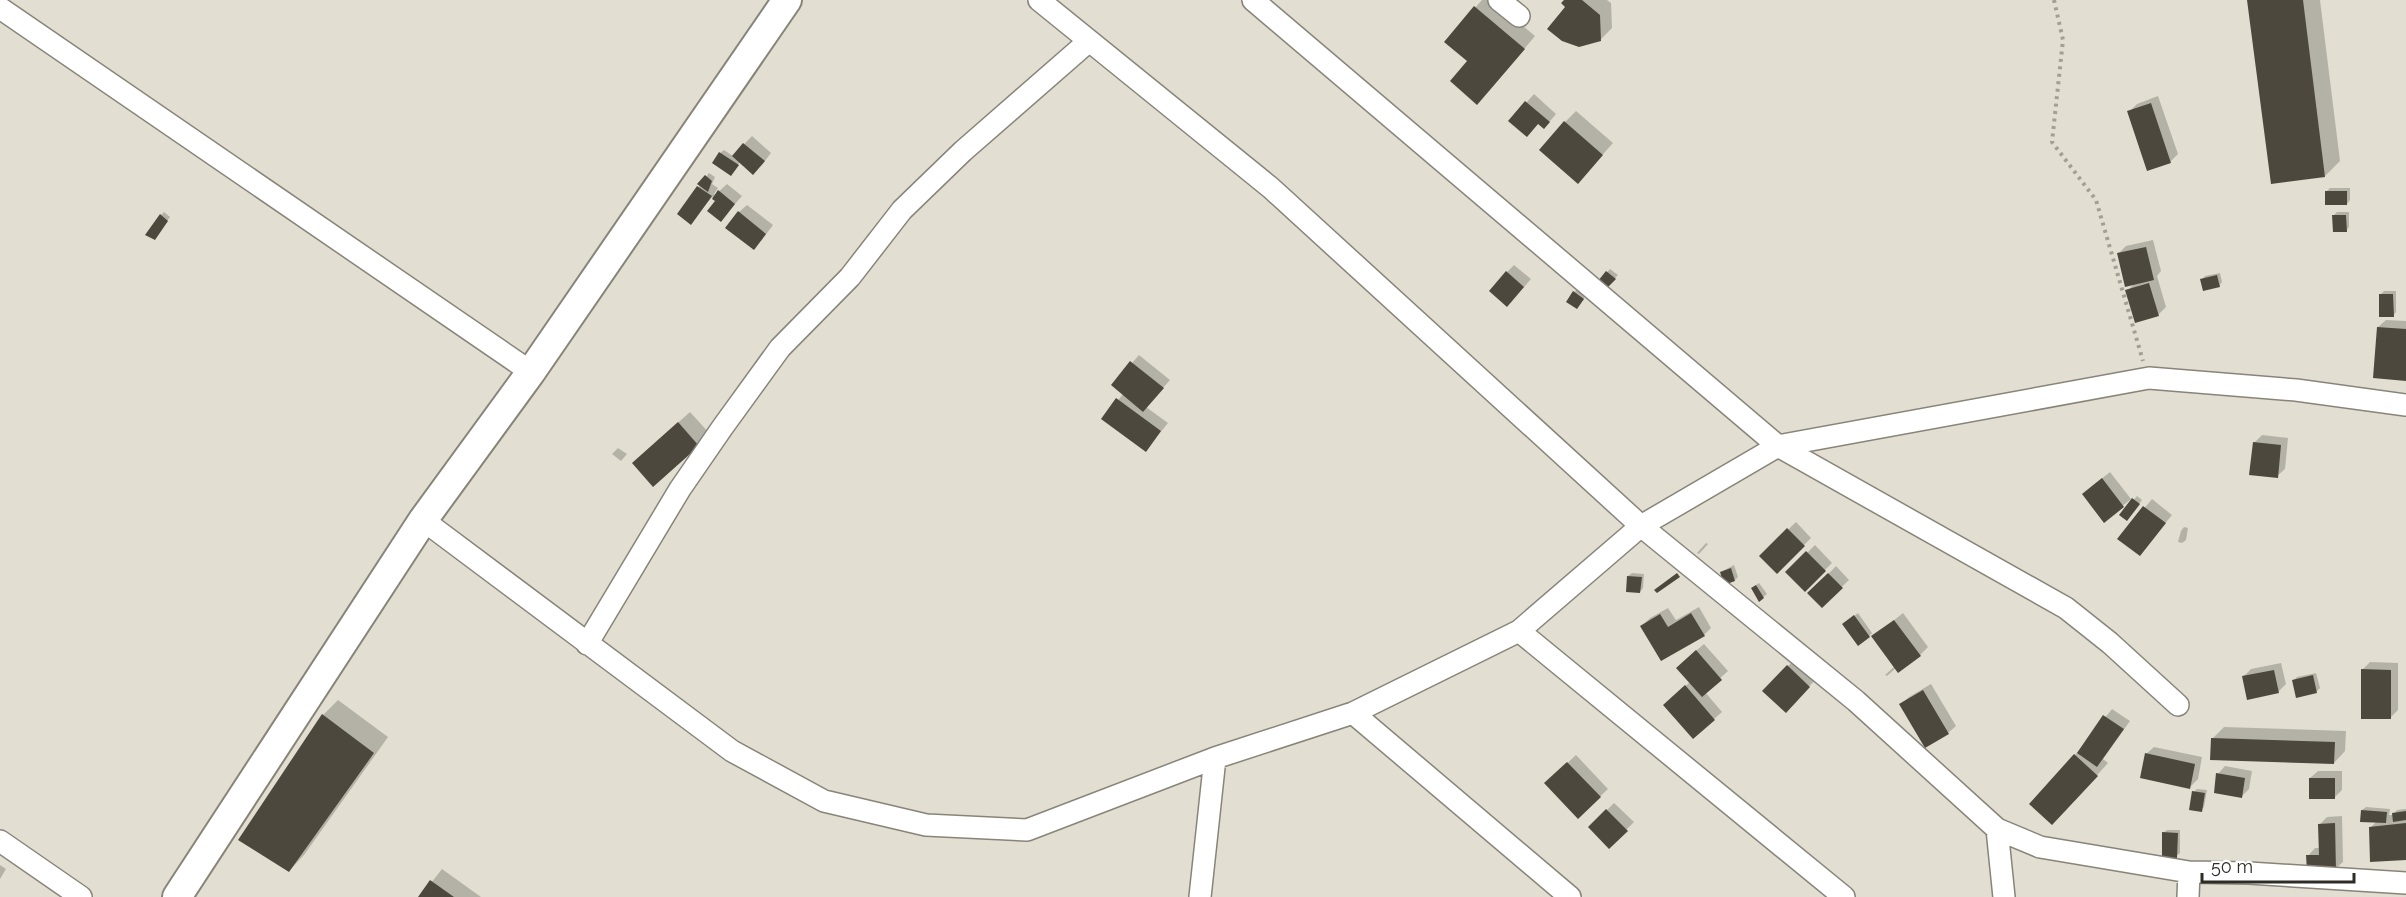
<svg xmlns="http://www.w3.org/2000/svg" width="2406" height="897" viewBox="0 0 2406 897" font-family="Raleway,sans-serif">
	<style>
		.shadow { fill: #0003 }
		.building { fill: #4c483e }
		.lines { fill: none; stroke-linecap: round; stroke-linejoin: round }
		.street-casing { stroke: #888478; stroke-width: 24 }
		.secondary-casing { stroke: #888478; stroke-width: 32 }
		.path { stroke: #a39f95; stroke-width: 4; stroke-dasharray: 3 4.5; stroke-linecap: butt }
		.street { stroke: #fff; stroke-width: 21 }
		.secondary { stroke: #fff; stroke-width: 28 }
	</style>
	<rect width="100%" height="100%" fill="#e2ded1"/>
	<!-- shadow -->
	<path class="shadow" d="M1482,0H1492L1535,36L1489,91L1469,61L1446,41Z
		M1566,0H1607L1611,3L1612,28L1601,39L1567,6Z
		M2249,0H2320L2340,161L2325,176Z
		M1534,94L1556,114L1551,120L1544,127L1539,123L1510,121Z
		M2158,96L2178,154L2170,162L2129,112L2137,104Z
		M1576,111L1613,143L1589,170L1565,122Z
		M752,136L771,153L761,166L740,162L734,171L720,153L724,150L733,156Z
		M709,173L715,177L712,184L718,188L714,194L715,195L727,184L742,196L728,212L712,197L691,223L679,214Z
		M2330,188H2350V200L2347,204L2326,192Z
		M747,205L773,225L761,241L739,212Z
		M164,212L170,217L155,238L161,215Z
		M2337,212H2349V227L2346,231L2334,215Z
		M2153,240L2161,271L2157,276L2166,307L2158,315L2127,291L2134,284L2118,254L2126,246Z
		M1514,265L1531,279L1515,297L1507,272Z
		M1610,269L1618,275L1607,286L1600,280Z
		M2220,273L2222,282L2219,286L2202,280L2205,276Z
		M1578,289L1586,295L1580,304L1574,292Z
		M2384,291H2396V312L2393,316L2380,295Z
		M2386,320L2406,321V380L2378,327Z
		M1139,355L1170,380L1146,407L1168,423L1146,450L1103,419L1123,394L1113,385Z
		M690,412L710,434L698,445L645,452Z
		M2262,435L2288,438L2285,469L2277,476L2254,443Z
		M618,448L627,454L621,461L612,454Z
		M2110,472L2131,499L2104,521L2091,487Z
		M2137,496L2142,500L2130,516L2121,515Z
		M2152,499L2172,515L2140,554L2120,538Z
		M1796,522L1811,538L1777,572L1761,556Z
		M2184,527L2188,528L2186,540L2182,543L2178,542L2181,531Z
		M1706,543L1708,544L1699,554L1697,553Z
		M1815,545L1832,563L1805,590L1788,572Z
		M1734,565L1738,577L1735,580L1721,572Z
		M1836,566L1849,580L1822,606L1810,593Z
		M1632,573L1644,574L1643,588L1640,592L1628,576Z
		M1759,583L1767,594L1760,600L1756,585Z
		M1699,607L1711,628L1704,635L1642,626L1650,618L1668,608L1676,620Z
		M1858,613L1872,633L1869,636L1848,621Z
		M1903,613L1928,647L1920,655L1896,668L1887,676L1885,675L1895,666L1873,637Z
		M1704,644L1728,671L1705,692L1722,712L1714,719L1672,698L1690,682L1685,660Z
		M1795,659L1817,678L1793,704L1764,691Z
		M2370,662L2398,663V710L2390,718L2362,670Z
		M2281,663L2286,684L2278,692L2243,677L2251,669Z
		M2316,673L2320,688L2316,692L2294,680L2297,677Z
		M1931,684L1956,726L1948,733L1901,704L1909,697Z
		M338,700L388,737L304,855L289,871L323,715Z
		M2112,709L2130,721L2103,759L2108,763L2064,812L2075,755Z
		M2224,727L2346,731L2345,751L2334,763L2212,739Z
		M2154,747L2202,757L2198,779L2190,787L2146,754Z
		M1576,755L1608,789L1578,817L1546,783Z
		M2225,766L2252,771L2249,789L2242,796L2218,774Z
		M2318,771H2342V790L2334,798L2310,778Z
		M2197,789L2207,790L2204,807L2201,811L2194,792Z
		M1614,803L1634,822L1609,847L1590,827Z
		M2366,807L2390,809L2389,815H2393L2397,810L2406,809V859L2371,827L2377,821L2362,810Z
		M2342,816L2343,862L2335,869L2308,856L2315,848H2321L2320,824L2327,817Z
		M2167,830H2180V853L2176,856L2163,833Z
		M0,865L6,869L0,879Z
		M442,869L481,897H420Z"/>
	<!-- building -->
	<path class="building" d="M1564,0H1582L1600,15L1601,41L1579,47L1562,41L1547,29L1565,7L1561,3Z
		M2247,0H2303L2325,177L2271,184Z
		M1474,6L1525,49L1477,105L1450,81L1467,61L1444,42Z
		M1525,101L1550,122L1544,129L1538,124L1527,137L1508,121Z
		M2151,103L2171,163L2147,171L2127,111Z
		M1564,121L1603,155L1578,184L1539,150Z
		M743,143L765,161L753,175L732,156Z
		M719,152L739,165L731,176L712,163Z
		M705,175L712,181L708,192L697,184Z
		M697,186L712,196L691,225L677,214Z
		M718,190L735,204L721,222L707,211L715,201L712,199Z
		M2325,191H2347V205H2325Z
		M738,211L766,234L754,250L725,228Z
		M160,214L168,221L155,240L145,235Z
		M2332,215H2346L2347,232H2333Z
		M2146,247L2154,280L2125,287L2117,253Z
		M1506,271L1524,287L1507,307L1489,291Z
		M1606,271L1616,279L1607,288L1598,281Z
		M2217,275L2220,287L2203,291L2200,279Z
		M2149,283L2159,316L2135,323L2125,290Z
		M1573,291L1584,299L1577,309L1566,302Z
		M2379,294H2393L2394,317H2379Z
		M2377,327L2406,329V381L2373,378Z
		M1130,361L1164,388L1143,412L1111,385Z
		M1116,398L1161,431L1146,452L1101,419Z
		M678,422L699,446L653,487L632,463Z
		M2253,442L2281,445L2278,478L2249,475Z
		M2102,478L2124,507L2104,523L2082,494Z
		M2132,498L2140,504L2127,521L2119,515Z
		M2143,506L2166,523L2140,556L2117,539Z
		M1787,528L1805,546L1777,574L1759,556Z
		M1806,551L1826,571L1805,592L1785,572Z
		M1731,568L1735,581L1724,585L1720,572Z
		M1677,573L1680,577L1657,593L1654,590Z
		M1828,573L1843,588L1822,608L1807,593Z
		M1627,576L1642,577L1640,593L1626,592Z
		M1756,585L1764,598L1759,602L1751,588Z
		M1691,613L1705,636L1661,661L1640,626L1660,614L1668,627Z
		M1854,615L1870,637L1858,646L1842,624Z
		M1894,620L1921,656L1898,673L1871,636Z
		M1696,650L1722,680L1702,697L1676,668Z
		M1787,665L1810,687L1786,713L1762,691Z
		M2361,669L2391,670V719H2361Z
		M2274,670L2279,693L2247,700L2242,676Z
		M2313,675L2317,693L2296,698L2292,680Z
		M1685,685L1715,720L1693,739L1663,705Z
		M1923,690L1949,734L1925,748L1899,704Z
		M322,714L374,753L289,872L238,840Z
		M2103,715L2124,729L2097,767L2077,753Z
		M2211,738L2335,742L2334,764L2210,760Z
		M2145,753L2195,764L2190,789L2140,778Z
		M2074,754L2098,776L2052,825L2029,804Z
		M1567,762L1601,797L1578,819L1544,783Z
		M2216,773L2245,778L2242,798L2214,793Z
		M2309,778H2335V799H2309Z
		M2192,791L2205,793L2202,812L2189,810Z
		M1606,809L1628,831L1609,849L1588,827Z
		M2361,810L2387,812L2386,823L2360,822Z
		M2406,811V820L2393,822L2392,813Z
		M2335,823L2336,871H2307L2306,855H2319L2318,824Z
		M2406,823V860L2370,862L2369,827Z
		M2162,832L2178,833L2177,858H2162Z
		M430,880L454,897H418Z"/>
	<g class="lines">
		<!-- street casing -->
		<g class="street-casing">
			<path id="street" d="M1039,0L1271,188L1641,526L1856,701L1997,829L2040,847L2189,872L2249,873L2406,883
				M1253,0L1778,446L2066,608L2110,643L2178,705
				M1499,0L1519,16
				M0,8L531,372
				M423,520L732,751L824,801L926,825L1027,830L1215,758L1353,713L1519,631L1641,526L1778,446L2149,378L2296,390L2406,405
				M1519,631L1844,897
				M587,644L680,489L722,428L780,348L850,277L902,210L963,151L1089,41
				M1353,713L1570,897
				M1997,829L2004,897
				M0,841L81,897
				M1200,897L1215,758
				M2188,897L2189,872"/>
		</g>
		<!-- secondary casing -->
		<g class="secondary-casing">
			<path id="secondary" d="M177,897L423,520L531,372L787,0"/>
		</g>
		<!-- path -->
		<path class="path" d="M2054,0L2063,40L2052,142L2096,200L2143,361"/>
		<!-- street -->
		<use href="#street" class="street"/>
		<!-- secondary -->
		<use href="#secondary" class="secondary"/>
	</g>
	<!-- scale -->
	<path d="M2202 873v9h152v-9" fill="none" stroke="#2e2c27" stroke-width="3"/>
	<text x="2211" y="873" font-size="18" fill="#2e2c27" stroke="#ffffff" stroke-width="4.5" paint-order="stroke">50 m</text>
</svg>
